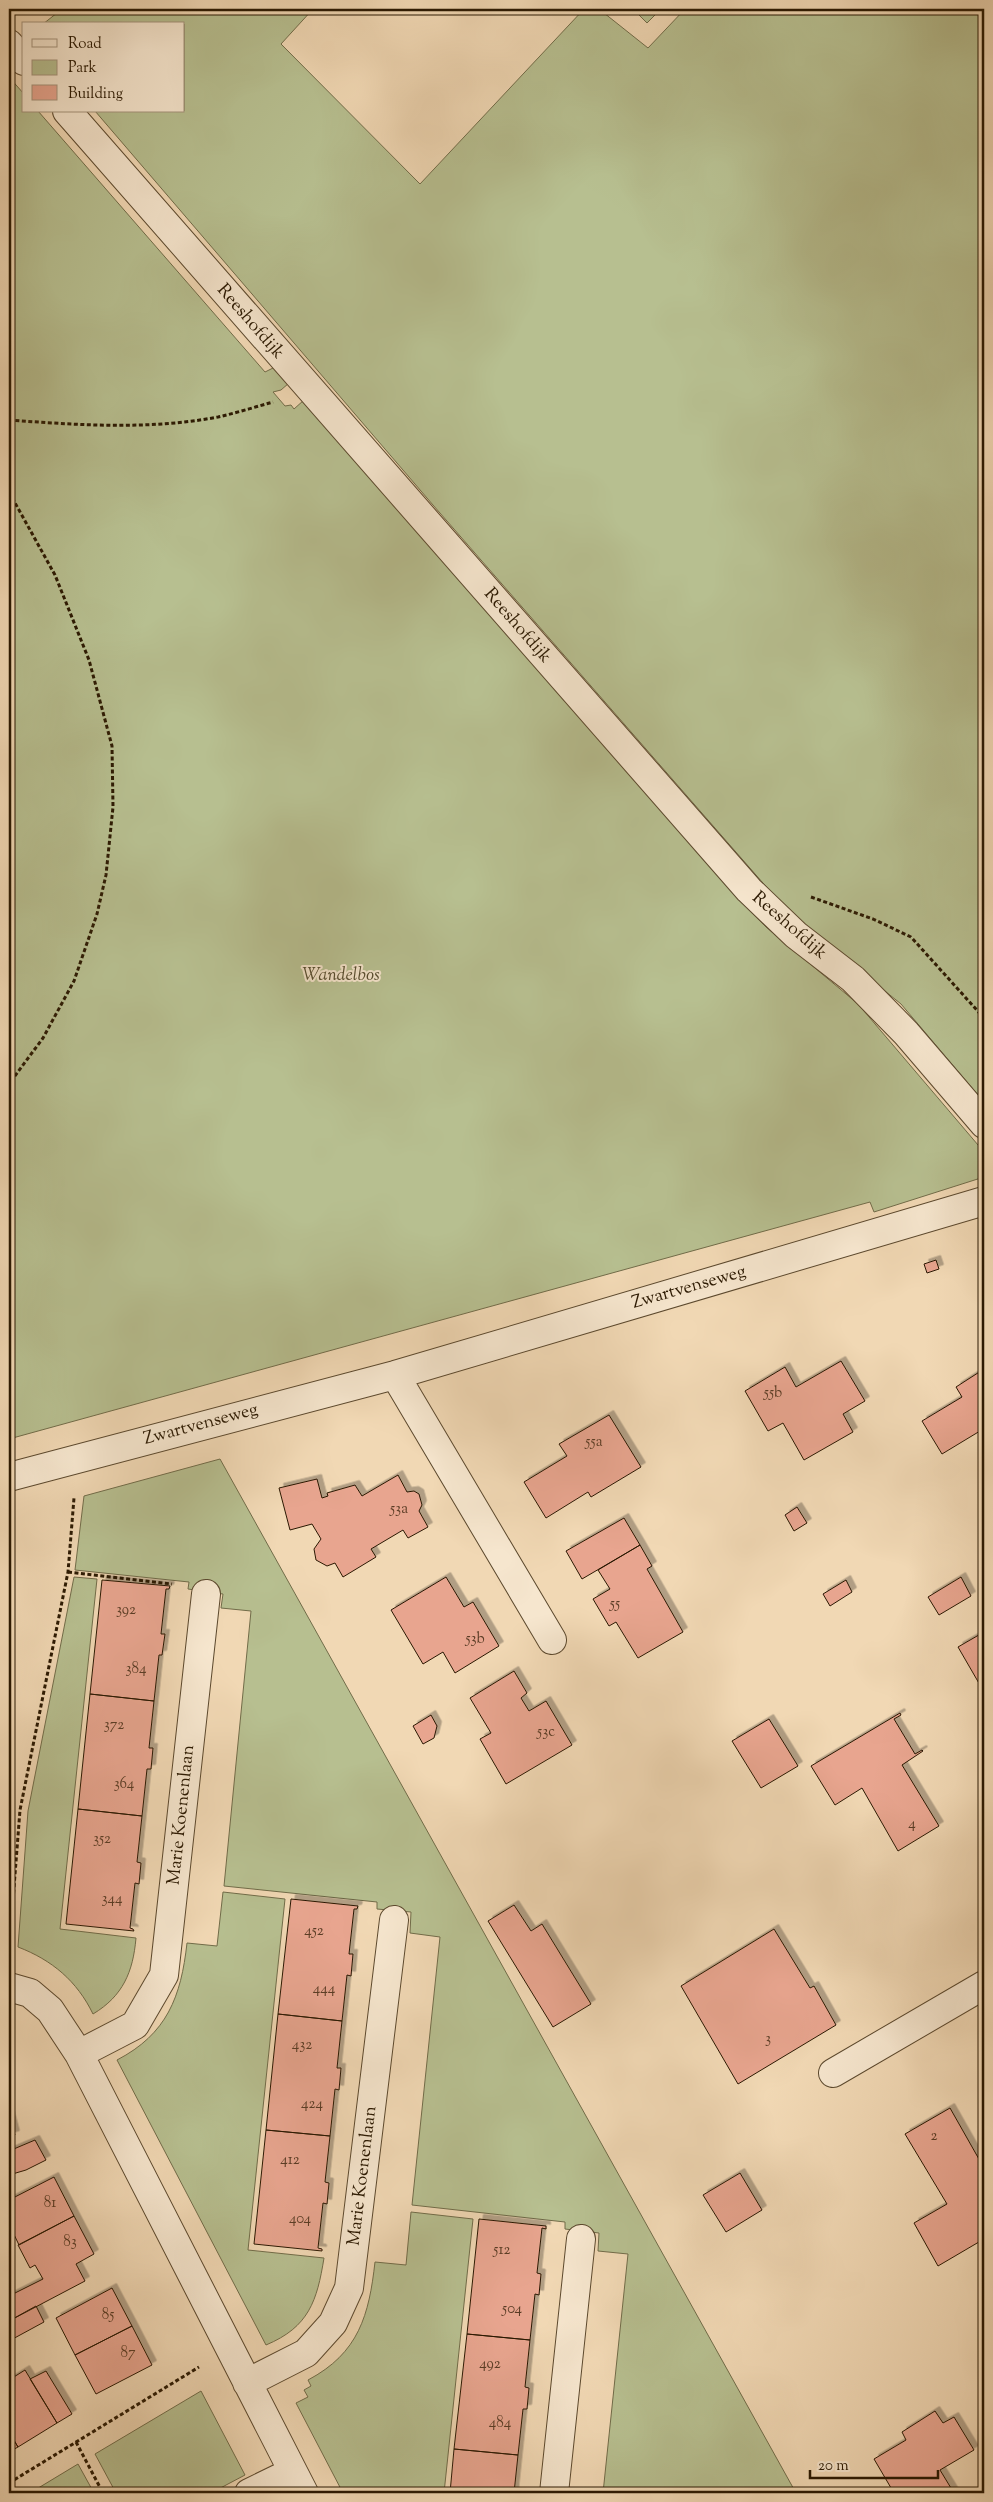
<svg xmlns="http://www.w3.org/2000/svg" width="993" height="2502" viewBox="0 0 993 2502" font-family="'Sorts Mill Goudy',serif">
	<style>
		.green { fill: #b7bf90; stroke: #716c49 }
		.building { fill: #e8a58f; stroke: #2b1902; filter: url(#shadow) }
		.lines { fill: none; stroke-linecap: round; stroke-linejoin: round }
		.street-casing { stroke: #5c492e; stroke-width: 30 }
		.path { stroke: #2b1902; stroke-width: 3; stroke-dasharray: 4 2.5; stroke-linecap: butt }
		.street { stroke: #f6e6ce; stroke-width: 28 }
		.labels { text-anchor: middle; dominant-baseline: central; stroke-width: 4; stroke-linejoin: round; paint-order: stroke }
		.number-label { font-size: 15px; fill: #5a3c25 }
		.street-label { font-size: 18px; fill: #2b1902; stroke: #f6e6ce }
		.park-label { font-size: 18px; font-style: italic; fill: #554b2d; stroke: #f6e6ce }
	</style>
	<defs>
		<filter id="shadow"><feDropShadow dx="4.5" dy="-4.5" stdDeviation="0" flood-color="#0004"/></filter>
	</defs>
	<rect width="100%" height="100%" fill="#f1d8b4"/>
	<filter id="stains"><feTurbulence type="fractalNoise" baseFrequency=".004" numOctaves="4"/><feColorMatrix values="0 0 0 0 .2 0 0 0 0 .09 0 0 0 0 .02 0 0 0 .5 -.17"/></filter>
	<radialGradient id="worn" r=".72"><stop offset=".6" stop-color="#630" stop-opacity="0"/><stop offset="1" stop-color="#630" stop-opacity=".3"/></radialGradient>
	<!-- green -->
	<path class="green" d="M62,9H313L281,44L420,184L584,9H599L648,48L685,9H984V1102L901,1004L790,914L433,505L95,111H184V24H43Z
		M633,9H661L647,23Z
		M9,77L24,94V111H38L265,372L275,367L289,383L281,390L273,392L285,406L291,405L294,409L304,400L725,884L766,927L858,1004L984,1152V1177L874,1212L870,1202L9,1439Z
		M220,1459L796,2493H603L628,2254L598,2251L599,2233L565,2229V2222L412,2205L440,1937L410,1933L411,1912L377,1909V1902L224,1886L251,1611L221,1608L223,1594L188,1589L189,1582L75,1570L84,1496Z
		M74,1577L97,1579L60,1929L136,1938C133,1972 123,1996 93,2014C77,1981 52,1960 18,1947L28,1811Z
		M223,1892L285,1899L248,2250L324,2258C317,2301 309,2327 266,2345L117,2060C167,2034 181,1997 187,1943L217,1946Z
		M411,2212L473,2219L444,2493H343L296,2403L308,2397L304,2390L311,2386L308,2380C359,2353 369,2315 375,2262L406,2265Z
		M201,2391L245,2475L211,2493H116L95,2454Z
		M78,2464L94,2493H30Z"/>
	<!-- building -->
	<path class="building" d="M936,1260L939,1269L927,1273L924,1264Z
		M841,1361L865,1401L843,1414L853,1432L804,1460L783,1423L768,1431L745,1391L785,1367L796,1387Z
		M984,1369V1438L980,1431L942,1454L922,1421L962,1397L956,1387Z
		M609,1415L641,1467L591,1497L588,1492L546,1518L524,1482L567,1456L559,1444Z
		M398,1475L407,1492L414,1491L419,1494L422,1505L419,1511L428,1527L408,1538L403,1530L371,1549L376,1557L343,1577L335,1563L327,1566L316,1560L314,1549L321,1539L312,1524L290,1530L279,1488L317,1479L322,1498L328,1496L327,1493L355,1485L362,1496Z
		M797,1507L807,1523L794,1531L785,1515Z
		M624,1518L640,1545L582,1579L566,1551Z
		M640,1545L652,1566L647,1569L683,1632L638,1658L616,1622L609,1626L593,1599L610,1589L598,1570Z
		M446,1577L464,1607L473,1602L499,1646L455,1673L443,1652L423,1664L391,1610Z
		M961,1577L971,1596L939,1615L928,1597Z
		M102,1580L170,1586L169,1589H166L161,1634H165L162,1655H159L154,1701L90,1694Z
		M846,1580L852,1592L830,1606L823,1594Z
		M984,1632L981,1636L984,1642V1679L980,1685L958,1647Z
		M514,1671L527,1693L521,1698L529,1711L546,1701L572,1745L506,1784L480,1739L491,1733L470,1698Z
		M90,1694L154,1701L149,1748H153L151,1769H147L142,1816L78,1809Z
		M900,1713L901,1715L894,1719L915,1754L922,1750L923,1751L902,1765L939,1826L898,1851L862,1788L835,1805L811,1766Z
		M431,1715L437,1726L434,1738L423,1744L413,1726Z
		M769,1719L798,1766L761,1788L732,1741Z
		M78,1809L142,1816L137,1862L141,1863L139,1884L135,1883L130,1928L133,1929L134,1931L66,1924Z
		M291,1899L358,1906L357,1909H354L349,1954H353L351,1976L347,1975L342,2021L278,2014Z
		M514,1905L531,1931L542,1924L591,2004L553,2027L488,1921Z
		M774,1929L810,1988L814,1986L836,2025L738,2084L681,1986Z
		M278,2014L342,2021L337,2068H341L339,2090L335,2089L330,2136L266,2130Z
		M950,2108L984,2168V2239L938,2266L914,2223L947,2204L905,2134Z
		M9,2113L15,2135L9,2137Z
		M266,2130L330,2136L325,2182L329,2183L327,2204L323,2203L318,2248L322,2249V2251L254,2244Z
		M35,2140L46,2160L26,2170L9,2175V2151Z
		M740,2173L762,2210L726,2232L703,2195Z
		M54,2177L74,2216L19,2245L9,2224V2220L12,2218L9,2213V2200Z
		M74,2216L94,2254L76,2264L85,2281L9,2321V2296L43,2279L35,2265L30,2268L18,2245Z
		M479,2219L546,2226V2229L542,2228L537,2273L541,2274L539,2295L535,2294L530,2340L467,2334Z
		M112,2288L132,2326L75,2355L56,2318Z
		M36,2306L44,2322L9,2341V2321Z
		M132,2326L152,2365L96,2394L75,2355Z
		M467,2334L530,2340L525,2387L529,2388L527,2409H523L518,2455L454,2449Z
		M25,2370L57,2423L18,2447L9,2432V2380Z
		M46,2371L72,2414L57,2423L30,2379Z
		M935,2411L943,2423L954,2417L974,2450L940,2470L954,2493H894L874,2459L906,2440L902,2432Z
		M9,2432L18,2447L9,2452Z
		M454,2449L518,2455L514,2493H450Z"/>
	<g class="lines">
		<!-- street casing -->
		<g class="street-casing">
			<path id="street" d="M9,44L24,61
				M67,111L749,890L796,935L853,979L906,1033L984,1124
				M395,1375L552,1640
				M9,1477L395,1375L984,1201
				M9,1987L30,1993L50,2010L79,2054L304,2493
				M79,2054L135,2025L164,1975L206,1594
				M833,2073L984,1985
				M247,2383L306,2353L333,2323L349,2288L394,1920
				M249,2493L292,2472
				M554,2493L581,2239"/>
		</g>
		<!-- path -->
		<path class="path" d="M9,420C77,425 150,430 218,417C236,413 255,407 273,402
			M9,492L55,575L89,660L112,746L113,807L106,875L97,914L74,981L43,1038L9,1084
			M811,897L873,919L911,937L984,1018
			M68,1572L172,1584
			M9,1952L20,1810L68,1572L74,1498
			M76,2442L103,2493
			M9,2483L199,2367"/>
		<!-- street -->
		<use href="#street" class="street"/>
	</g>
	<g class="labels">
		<!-- number labels -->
		<g class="number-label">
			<text x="773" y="1393">55b</text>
			<text x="594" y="1442">55a</text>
			<text x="399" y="1509">53a</text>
			<text x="615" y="1604">55</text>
			<text x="126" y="1610">392</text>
			<text x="475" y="1639">53b</text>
			<text x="136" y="1669">384</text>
			<text x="114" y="1725">372</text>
			<text x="546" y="1732">53c</text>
			<text x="124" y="1784">364</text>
			<text x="912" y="1824">4</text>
			<text x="102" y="1839">352</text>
			<text x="112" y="1899">344</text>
			<text x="314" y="1931">452</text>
			<text x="324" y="1989">444</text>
			<text x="768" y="2039">3</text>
			<text x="302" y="2045">432</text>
			<text x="312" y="2104">424</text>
			<text x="934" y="2136">2</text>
			<text x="290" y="2160">412</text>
			<text x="50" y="2203">81</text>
			<text x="300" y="2219">404</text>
			<text x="70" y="2242">83</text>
			<text x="502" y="2250">512</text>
			<text x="512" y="2309">504</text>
			<text x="108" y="2315">85</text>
			<text x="128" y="2353">87</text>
			<text x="490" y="2364">492</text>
			<text x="500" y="2423">484</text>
		</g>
		<!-- street labels -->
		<g class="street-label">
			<text transform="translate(250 322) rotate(49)">Reeshofdijk</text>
			<text transform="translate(517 626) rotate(49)">Reeshofdijk</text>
			<text transform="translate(789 926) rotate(41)">Reeshofdijk</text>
			<text transform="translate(689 1288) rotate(-16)">Zwartvenseweg</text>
			<text transform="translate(201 1425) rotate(-15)">Zwartvenseweg</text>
			<text transform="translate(182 1815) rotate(-84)">Marie Koenenlaan</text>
			<text transform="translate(363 2176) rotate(-83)">Marie Koenenlaan</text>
		</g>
		<!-- park labels -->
		<g class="park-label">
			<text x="341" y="976">Wandelbos</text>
		</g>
	</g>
	<!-- margin -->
	<rect width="993" height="2502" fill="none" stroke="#f1d8b4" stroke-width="30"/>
	<rect x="10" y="10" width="973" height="2482" fill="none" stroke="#2b1902" stroke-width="2.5"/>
	<rect x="15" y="15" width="963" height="2472" fill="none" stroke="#2b1902"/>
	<!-- legend -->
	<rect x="22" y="22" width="162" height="90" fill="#f6e6ce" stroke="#a5947c"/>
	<rect x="32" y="39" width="25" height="8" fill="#f6e6ce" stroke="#a5947c"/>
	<text x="68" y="48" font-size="15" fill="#2b1902">Road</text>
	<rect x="32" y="60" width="25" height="15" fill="#b7bf90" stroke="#a5947c"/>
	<text x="68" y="72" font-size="15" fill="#2b1902">Park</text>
	<rect x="32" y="85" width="25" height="15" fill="#e8a58f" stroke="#a5947c"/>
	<text x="68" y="98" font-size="15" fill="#2b1902">Building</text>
	<!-- scale -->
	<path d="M810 2470v8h128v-8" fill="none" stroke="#2b1902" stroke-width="2.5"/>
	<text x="818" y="2470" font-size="15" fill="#2b1902" stroke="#f6e6ce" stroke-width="4" paint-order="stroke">20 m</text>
	<rect width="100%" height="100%" filter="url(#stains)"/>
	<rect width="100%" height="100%" fill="url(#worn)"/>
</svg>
